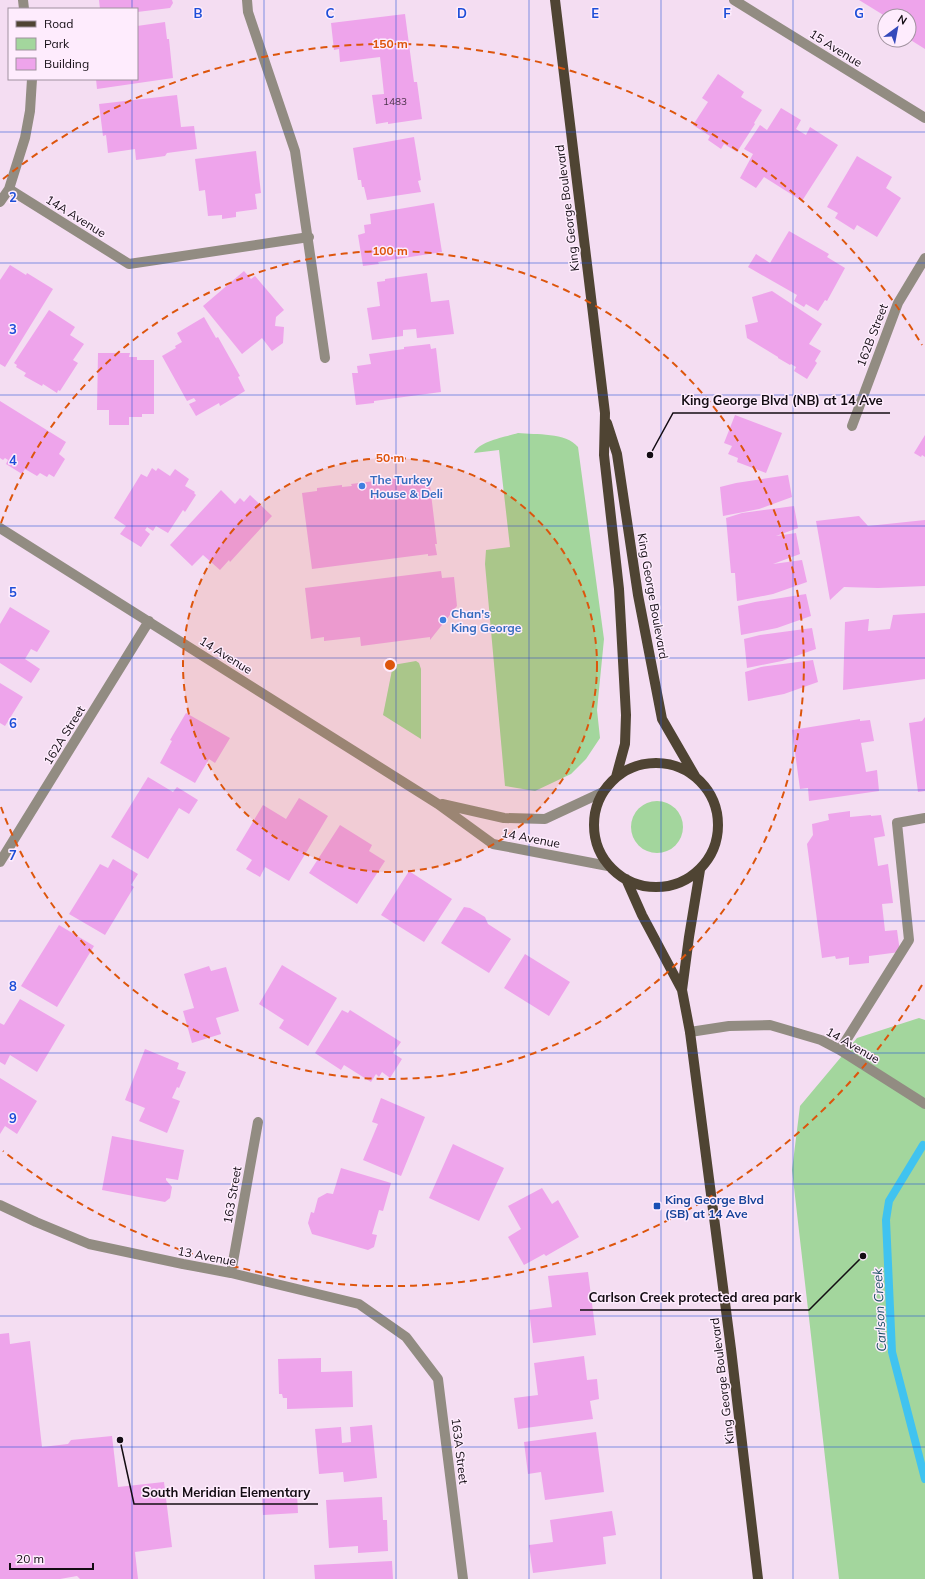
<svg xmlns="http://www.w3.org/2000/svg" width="925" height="1579" viewBox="0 0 925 1579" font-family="Mulish,sans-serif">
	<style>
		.green { fill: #a3d69d }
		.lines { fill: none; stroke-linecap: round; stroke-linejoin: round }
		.stream { stroke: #40c3f0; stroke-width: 8 }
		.building { fill: #eea4eb }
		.minor { stroke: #928c82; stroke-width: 10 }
		.major { stroke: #4f4433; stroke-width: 10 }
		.grid { fill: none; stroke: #1d4ed8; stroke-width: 1; stroke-opacity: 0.55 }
		.ring { fill: none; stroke: #dd550c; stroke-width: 2; stroke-dasharray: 7 5 }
		.shop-dot { fill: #3f7fe0; stroke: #feecfd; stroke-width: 1.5 }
		.transit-dot { fill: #1a4fb4; stroke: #feecfd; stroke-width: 1.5 }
		.labels { text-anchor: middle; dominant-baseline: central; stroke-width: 3; stroke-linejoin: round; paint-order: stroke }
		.number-label { font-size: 10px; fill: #4a3249 }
		.street-label { font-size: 12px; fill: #130c13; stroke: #feecfd }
		.shop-label { font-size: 12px; font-weight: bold; fill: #366cbe; stroke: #feecfd; text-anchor: start }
		.transit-label { font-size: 12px; font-weight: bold; fill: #164399; stroke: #feecfd; text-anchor: start }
		.water-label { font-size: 13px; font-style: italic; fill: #1b5063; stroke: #feecfd }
		.grid-label { font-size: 13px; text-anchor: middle; font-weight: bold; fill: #1d4ed8; stroke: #feecfd; stroke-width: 3; stroke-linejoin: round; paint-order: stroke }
		.centre { fill: #dd550c; stroke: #feecfd; stroke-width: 2 }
		.ring-label { font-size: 12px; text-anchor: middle; font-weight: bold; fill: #dd550c; stroke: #feecfd; stroke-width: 3; stroke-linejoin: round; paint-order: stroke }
		.leader { fill: none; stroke: #130c13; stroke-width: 1.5 }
		.callout-dot { fill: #130c13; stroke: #feecfd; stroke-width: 1.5 }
		.callout-label { font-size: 13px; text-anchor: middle; font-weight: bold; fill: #130c13; stroke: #feecfd; stroke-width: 3; stroke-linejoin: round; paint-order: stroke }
	</style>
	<rect width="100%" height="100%" fill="#f4ddf2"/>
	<!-- green -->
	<path class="green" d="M518,433C536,435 566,432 578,447L604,639L597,710L600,738L586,759L571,774L535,791L505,786L485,564L486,550L510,547L499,450L474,453C479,441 506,437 518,433Z
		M416,661L419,663L421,669V739L383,715L393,665Z
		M631 827a26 26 0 1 1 52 0a26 26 0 1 1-52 0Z
		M919,1018L925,1020V1579H839L792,1170L800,1106L857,1038Z"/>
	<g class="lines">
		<!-- stream -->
		<path class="stream" d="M923,1145L889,1201L886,1220L892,1352L925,1479"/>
	</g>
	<!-- building -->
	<path class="building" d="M99,0H172L173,3L170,8L137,12V9H100Z
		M859,0H925V49L909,39V16H885Z
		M405,14L414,82H417L422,119L388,124V122L376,124L372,95L384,94L380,57L340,62L339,49L334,50L331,23Z
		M165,22L167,39H169L173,78L97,89L96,79H137V26Z
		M718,74L744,92L741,97L762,110L754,123L755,124L737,152L724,144L721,149L708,140L710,136L693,125L708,102L702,98Z
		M177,95L181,127L194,126L197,149L167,153L165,156L136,160L135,149L108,153L106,135L103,136L99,104Z
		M781,108L801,120L796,129L806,135L810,127L838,145L802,201L764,177L756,188L740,178L753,154L744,149L760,125L767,130Z
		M414,137L421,180L418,181L421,192L367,200L364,187H362L361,180H358L353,148Z
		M256,151L261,193L255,194L257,209L236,212V217L222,219V215L208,216L205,190L199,191L195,159Z
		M857,156L892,177L886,188L901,198L877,237L857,225L854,230L835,218L838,213L827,207Z
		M434,203L442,252L378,262L379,264L363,266L358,235L365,233L364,225L371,224L370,214Z
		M789,231L829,254L827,257L845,268L827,301L825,300L818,311L806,304L804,307L794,301L797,295L748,267L756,254L770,263Z
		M10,265L26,275L27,273L53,289L5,367L0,364V280Z
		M244,271L251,279L255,276L284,310L276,317L275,326L284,327L283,343L272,351L262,338L242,354L203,306Z
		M427,273L431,302L449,300L454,334L417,338L416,329L403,330V336L372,340L367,308L380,306L377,282L385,281V279Z
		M772,291L822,324L809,344L821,351L815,361L817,363L807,379L794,371L796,367L791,364L790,365L778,358V357L747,338L745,325L758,322L752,297Z
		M49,310L75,327L70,335L84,344L73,360L78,363L60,391L58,390L57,393L43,384L42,386L24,376L26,373L16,367L17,365L14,363Z
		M204,317L216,338L218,337L240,376L238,377L245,391L220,406L219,403L196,416L189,404L196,401L194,398L187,401L162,356L176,348L175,346L182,342L177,333Z
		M430,344L431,349L436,348L441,392L374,401V403L356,405L352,373H358L357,366L371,364L369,354L404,349V347Z
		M98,353H130L129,357H137V360H154V414H142V417H129V425H109V410H97Z
		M0,401L66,442L59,454L65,459L54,477L49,474L47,477L40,473L37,476L25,469L22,474L6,464L8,460L5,458L3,460L0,458Z
		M735,415L782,433L766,473L737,462L738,458L728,454L732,446L724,443Z
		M925,435V457L922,455L921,457L914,453Z
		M152,468L156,471L158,468L170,476L175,469L189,479L185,486L195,492L194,493L196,495L185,512L183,510L168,533L156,526L153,531L147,527L145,530L150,534L141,547L120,534L126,526L114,518L141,474L147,477Z
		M788,475L792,497L759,509L723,516L720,487L736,483Z
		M408,476V480L429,477L437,544H435L437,555L428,556V554L312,569L302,493L317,491V488L342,485V487L352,486L351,484L375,481V484L384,483V480Z
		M221,490L235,504L240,498L244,502L250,495L272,516L230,562L229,560L220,570L203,555L192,566L170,545Z
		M794,506L798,528L776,536L796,533L800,554L773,564L802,560L807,582L773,594L737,601L735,573H731L726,518L742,513Z
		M859,516L868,526L925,520V586L878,588L844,587L830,600L816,521Z
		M441,571L442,578L454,577L457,606L430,640V637L361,646L360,637L324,641V637L311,639L305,588Z
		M806,594L811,616L777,628L741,635L738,606L755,602Z
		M10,607L50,631L37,652L31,649L25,659L40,669L31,683L0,663V624Z
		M925,613V679L843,690L845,622L869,619L868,631L890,629L893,615Z
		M812,628L816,649L782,661L747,668L744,639L760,635Z
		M813,660L818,682L784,694L748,701L745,672L761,667Z
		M0,683L23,697L5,726L0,723Z
		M186,713L230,738L215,763L209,759L195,783L160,763L172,741L170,740Z
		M925,717V791L918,792L909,723L922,721Z
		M860,719V721L870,720L874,741L861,743L866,772L877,770L879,791L809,801L808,788L800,789L792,730Z
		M148,777L173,792L177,787L198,800L189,814L179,808L148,859L111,837Z
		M299,798L328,816L289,881L265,867L260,877L246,869L252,860L236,850L263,805L286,819Z
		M850,811V817L871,815V816L881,815L885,836L874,838L878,866L888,864L893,903L882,904L885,931L897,930L900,952L869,956V963L849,965V957L836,959L835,956L822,958L807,844L813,835L812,824L829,820L828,814Z
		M340,825L372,845L369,851L385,861L357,904L309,873Z
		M113,859L138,874L131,885L134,887L105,935L69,914L100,864L108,868Z
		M409,871L452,899L424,942L381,915Z
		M464,907L470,908L485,917L488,924L511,939L489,973L441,943Z
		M59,925L94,946L57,1007L21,986Z
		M525,954L570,982L549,1016L504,988Z
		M282,965L337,998L308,1046L279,1028L284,1020L259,1004Z
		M209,966L211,971L226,967L239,1011L216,1018L221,1034L192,1043L183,1011L194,1008L184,974Z
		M20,999L65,1025L37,1072L10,1055L5,1065L0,1062V1023L4,1025Z
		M342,1010L348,1013L350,1010L401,1042L393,1053L402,1059L390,1078L382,1072L379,1077L376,1074L371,1082L344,1065L341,1070L315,1053Z
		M145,1049L179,1063L177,1069L186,1072L179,1088L177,1087L172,1098L180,1101L167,1133L139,1121L145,1108L125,1100Z
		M0,1078L37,1101L17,1134L5,1126L0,1134Z
		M381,1098L425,1117L401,1176L363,1160L378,1124L372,1122Z
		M112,1136L184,1150L178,1180L166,1178V1180L172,1187L170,1198L165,1202L102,1190Z
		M453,1144L504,1168L479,1221L429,1198Z
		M341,1168L391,1183L383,1211L379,1210L372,1234L377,1235L374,1247L368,1250L312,1234L308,1223L311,1212L314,1213L318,1198L327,1193L333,1194Z
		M542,1188L552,1204L558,1200L579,1237L546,1256L544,1254L524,1265L508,1237L521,1229L508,1206Z
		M588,1272L596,1335L533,1343L529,1310L552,1307L548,1276Z
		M9,1333L10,1344L30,1341L42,1447L68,1444L71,1440L112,1436L118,1487L164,1482L172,1547L135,1552L138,1579H80L77,1576L60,1579H0V1334Z
		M584,1356L587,1380L597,1379L599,1399L590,1401L593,1419L518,1429L514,1398L538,1395L534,1363Z
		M321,1358V1372L352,1371L353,1407L287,1409V1398H283L282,1394H279L278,1359Z
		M372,1425L377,1478L344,1482L343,1472L319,1474L315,1429L341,1427L342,1443L351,1442L350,1427Z
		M596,1432L604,1492L545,1500L541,1472L528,1474L524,1442Z
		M297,1494L298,1513L263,1515L262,1496Z
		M382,1497L383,1520H387L388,1551L358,1553V1546L329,1548L326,1500Z
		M612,1511L616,1535L603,1537L606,1564L533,1573L529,1545L553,1542L550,1520Z
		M392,1561L393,1579H315L314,1565Z"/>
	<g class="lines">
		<!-- minor -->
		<path class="minor" d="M23,0L24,9
			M247,0L248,12L295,151L325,358
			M734,0L925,118
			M9,189L129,264L309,237
			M0,202L9,189L25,138L30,111L32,79
			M852,426L898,303L925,258
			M0,528L438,804L493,844L608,866
			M442,804L504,818L545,819L603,792
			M0,862L149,621
			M690,1032L729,1026L770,1025L821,1040L840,1050L925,1104
			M840,1050L909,940L897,823L925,818
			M0,1205L36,1222L89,1244L183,1264L231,1273L359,1304L406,1337L438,1379L463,1579
			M231,1273L258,1122"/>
		<!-- major -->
		<path class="major" d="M555,0L605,413L604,455L619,589L626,715L625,744L616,777
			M607,423L617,454L638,595L662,719L695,776
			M594 825a62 62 0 1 1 124 0a62 62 0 1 1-124 0Z
			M626,879L642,915L682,990L690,1032L731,1349L758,1579
			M682,990L689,937L700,870"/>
	</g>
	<!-- grid -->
	<path class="grid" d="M132,0V9M264,0V1579M396,0V1579M529,0V1579M661,0V1579M793,0V1579M132,79V1579M0,132H925M0,263H925M0,395H925M0,526H925M0,658H925M0,790H925M0,921H925M0,1053H925M0,1184H925M0,1316H925M0,1447H925"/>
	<!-- distance rings -->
	<circle cx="390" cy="665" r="207" fill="#dd550c" fill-opacity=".12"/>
	<g class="ring">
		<circle cx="390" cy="665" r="207"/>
		<path d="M1 523A414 414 0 1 1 1 807"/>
		<path d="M922 985A621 621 0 0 1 3 1151M3 179A621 621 0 0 1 922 345"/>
	</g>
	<!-- markers -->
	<g class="shop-dot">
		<circle cx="362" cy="486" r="4"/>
		<circle cx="443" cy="620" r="4"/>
	</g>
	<rect class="transit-dot" x="653" y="1202" width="8" height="8" rx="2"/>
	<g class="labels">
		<!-- number labels -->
		<g class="number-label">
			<text x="395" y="101">1483</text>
		</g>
		<!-- street labels -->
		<g class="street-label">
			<text transform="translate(836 48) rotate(32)">15 Avenue</text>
			<text transform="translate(567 208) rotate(-97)">King George Boulevard</text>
			<text transform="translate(76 216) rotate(32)">14A Avenue</text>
			<text transform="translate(872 335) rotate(-69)">162B Street</text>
			<text transform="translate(653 596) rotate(80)">King George Boulevard</text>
			<text transform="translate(226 655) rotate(32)">14 Avenue</text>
			<text transform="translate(64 735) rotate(-58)">162A Street</text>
			<text transform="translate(531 838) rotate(11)">14 Avenue</text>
			<text transform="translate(853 1045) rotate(30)">14 Avenue</text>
			<text transform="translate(232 1195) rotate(-80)">163 Street</text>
			<text transform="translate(207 1256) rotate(11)">13 Avenue</text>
			<text transform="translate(722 1381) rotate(-97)">King George Boulevard</text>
			<text transform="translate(460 1451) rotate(83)">163A Street</text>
		</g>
		<!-- shop labels -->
		<g class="shop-label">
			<text x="370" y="479">The Turkey<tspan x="370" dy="14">House &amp; Deli</tspan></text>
			<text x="451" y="613">Chan's<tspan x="451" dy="14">King George</tspan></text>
		</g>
		<!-- transit labels -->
		<g class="transit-label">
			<text x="665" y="1199">King George Blvd<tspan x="665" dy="14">(SB) at 14 Ave</tspan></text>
		</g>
		<!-- water labels -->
		<g class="water-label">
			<text transform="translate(879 1310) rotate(-93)">Carlson Creek</text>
		</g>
	</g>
	<g class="grid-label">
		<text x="198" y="18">B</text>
		<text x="330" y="18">C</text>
		<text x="462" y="18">D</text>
		<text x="595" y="18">E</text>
		<text x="727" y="18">F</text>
		<text x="859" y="18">G</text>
		<text x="13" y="202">2</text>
		<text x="13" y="334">3</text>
		<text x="13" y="465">4</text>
		<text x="13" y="597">5</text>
		<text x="13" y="728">6</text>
		<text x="13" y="860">7</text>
		<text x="13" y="991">8</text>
		<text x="13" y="1123">9</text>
	</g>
	<circle cx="390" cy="665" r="6" class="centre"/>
	<g class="ring-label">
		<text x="390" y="48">150 m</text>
		<text x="390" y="255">100 m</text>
		<text x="390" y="462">50 m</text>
	</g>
	<!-- callouts -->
	<path class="leader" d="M650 455L673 413H890M863 1256L809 1310H580M120 1440L134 1504H318"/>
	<g class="callout-dot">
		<circle cx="650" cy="455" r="4"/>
		<circle cx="863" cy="1256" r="4"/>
		<circle cx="120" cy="1440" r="4"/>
	</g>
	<g class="callout-label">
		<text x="782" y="405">King George Blvd (NB) at 14 Ave</text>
		<text x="695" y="1302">Carlson Creek protected area park</text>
		<text x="226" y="1497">South Meridian Elementary</text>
	</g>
	<!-- legend -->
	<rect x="8" y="8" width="130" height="72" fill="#feecfd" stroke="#a0929f"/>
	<rect x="16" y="21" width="20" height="6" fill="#4f4433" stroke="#a0929f"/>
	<text x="44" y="28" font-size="12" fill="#130c13">Road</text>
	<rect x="16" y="38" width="20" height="12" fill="#a3d69d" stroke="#a0929f"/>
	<text x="44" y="48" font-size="12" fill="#130c13">Park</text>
	<rect x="16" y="58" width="20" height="12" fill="#eea4eb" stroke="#a0929f"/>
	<text x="44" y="68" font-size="12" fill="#130c13">Building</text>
	<!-- north arrow -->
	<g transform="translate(897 28) rotate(32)"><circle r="19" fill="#feecfd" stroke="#a0929f"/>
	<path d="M0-3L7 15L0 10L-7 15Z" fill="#3449bb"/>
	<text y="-6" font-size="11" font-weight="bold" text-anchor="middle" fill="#130c13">N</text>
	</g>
	<!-- scale -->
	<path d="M10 1563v6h83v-6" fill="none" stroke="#130c13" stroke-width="2"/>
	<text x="16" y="1563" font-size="12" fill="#130c13" stroke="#feecfd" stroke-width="3" paint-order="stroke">20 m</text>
</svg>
